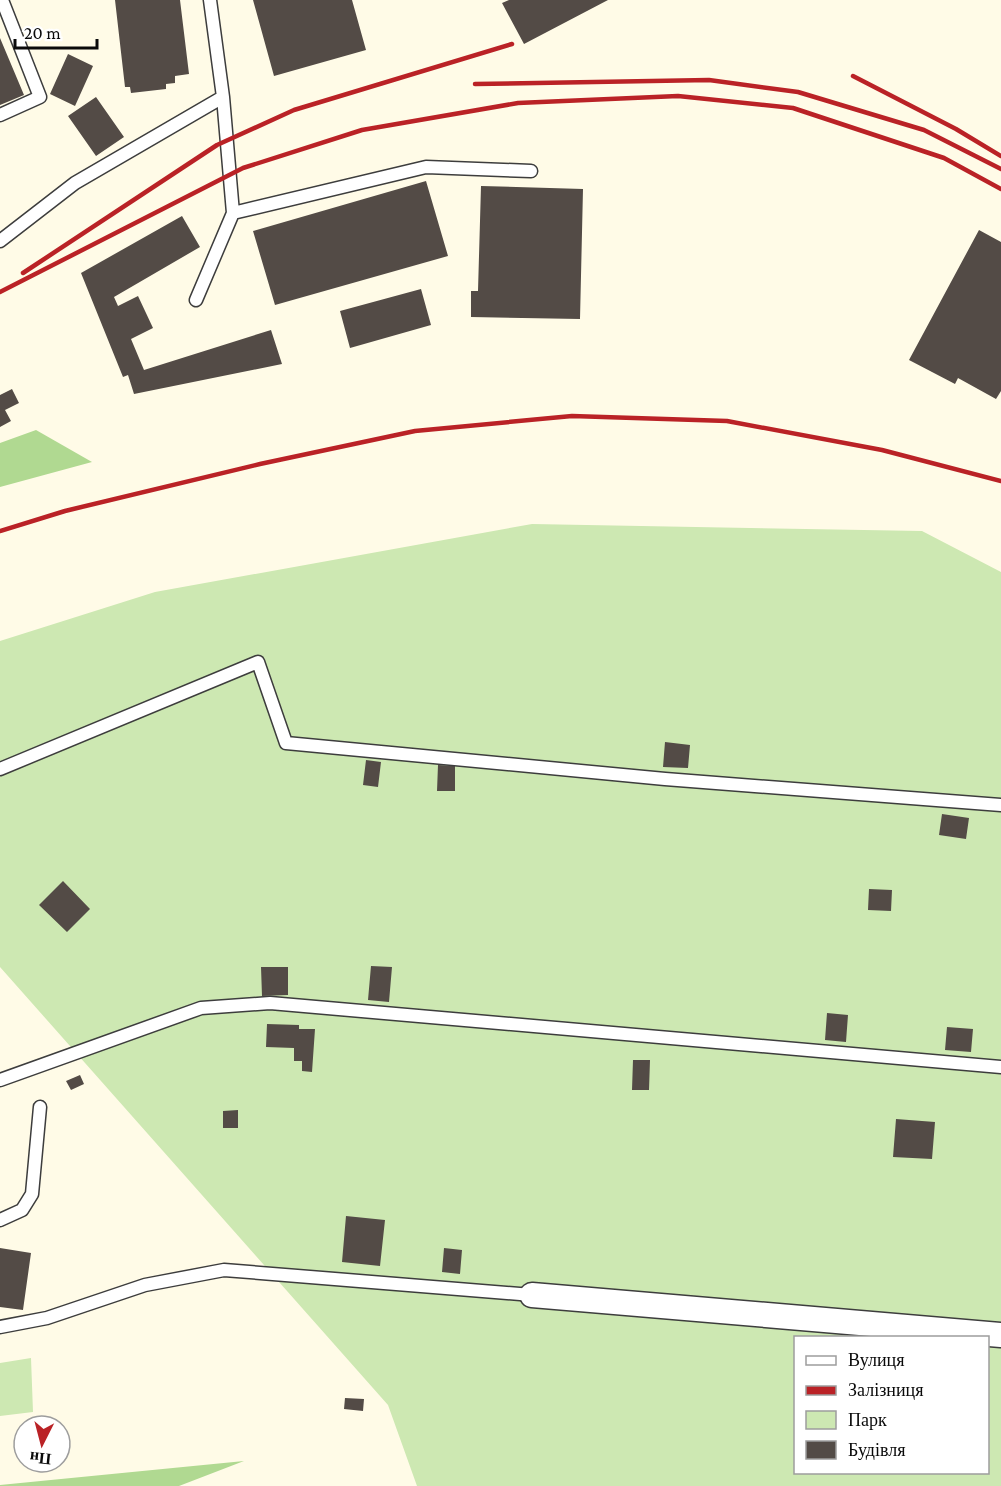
<svg xmlns="http://www.w3.org/2000/svg" width="1001" height="1486" viewBox="0 0 1001 1486" font-family="'Crimson Pro',serif">
	<style>
		.green { fill: #cde8b2; fill-rule: evenodd }
		.forest { fill: #b0d991 }
		.building { fill: #534b46 }
		.lines { fill: none; stroke-linecap: round; stroke-linejoin: round }
		.service-casing { stroke: #3d3d3d; stroke-width: 15 }
		.minor-casing { stroke: #3d3d3d; stroke-width: 27 }
		.service { stroke: #fff; stroke-width: 12 }
		.minor { stroke: #fff; stroke-width: 24 }
		.rail { stroke: #ba2226; stroke-width: 4.5 }
	</style>
	<rect width="100%" height="100%" fill="#fffbe7"/>
	<!-- green -->
	<path class="green" d="M532,524L922,531L1001,572V1486H417L388,1405L0,967V641L155,592ZM796,1338H988V1472H796Z
		M31,1358L33,1412L0,1416V1363Z"/>
	<!-- forest -->
	<path class="forest" d="M36,430L92,462L0,487V443Z
		M244,1461L179,1486H0V1485Z"/>
	<!-- building -->
	<path class="building" d="M115,0H180L189,74L175,76V83L166,84V89L131,93L130,87H125Z
		M253,0H352L366,50L274,76Z
		M509,0H608L524,44L502,3Z
		M0,38L24,95L0,105Z
		M68,54L93,66L75,106L50,94Z
		M96,97L124,137L96,156L68,116Z
		M426,181L448,256L275,305L253,231Z
		M481,186L583,189L580,319L471,317V291H478Z
		M182,216L200,247L114,297L118,306L138,296L153,328L131,339L144,370L271,330L282,364L134,394L128,375L123,377L81,273Z
		M979,230L1001,242V391L996,399L958,378L955,384L909,360Z
		M421,289L431,325L350,348L340,311Z
		M12,389L19,403L5,410L11,421L0,427V395Z
		M665,742L690,745L688,768L663,767Z
		M366,760L381,762L378,787L363,785Z
		M438,765L455,766V791H437Z
		M942,814L969,818L966,839L939,835Z
		M63,881L90,909L67,932L39,905Z
		M869,889L892,890L891,911L868,910Z
		M371,966L392,967L389,1002L368,1000Z
		M261,967H288V995L262,996Z
		M827,1013L848,1015L846,1042L825,1040Z
		M267,1024L299,1025V1029H315L312,1072L302,1071V1061H294V1048L266,1047Z
		M947,1027L973,1029L971,1052L945,1050Z
		M633,1060H650L649,1090H632Z
		M80,1075L84,1084L71,1090L66,1081Z
		M238,1110V1128H223V1111Z
		M896,1119L935,1122L932,1159L893,1157Z
		M346,1216L385,1220L380,1266L342,1262Z
		M0,1248L31,1253L23,1310L0,1307Z
		M444,1248L462,1250L460,1274L442,1272Z
		M345,1398L364,1399L363,1411L344,1409Z"/>
	<g class="lines">
		<!-- service casing -->
		<g class="service-casing">
			<path id="service" d="M0,115L40,97L2,0
				M233,213L426,167L531,171
				M0,241L75,183L223,97
				M196,300L233,213L223,97L210,0
				M0,769L258,662L286,743L665,779L1001,805
				M0,1080L201,1008L270,1003L1001,1067
				M0,1220L22,1210L32,1194L40,1107
				M0,1327L47,1318L145,1285L224,1270L532,1295"/>
		</g>
		<!-- minor casing -->
		<g class="minor-casing">
			<path id="minor" d="M532,1295L1001,1335"/>
		</g>
		<!-- service -->
		<use href="#service" class="service"/>
		<!-- minor -->
		<use href="#minor" class="minor"/>
		<!-- rail -->
		<path class="rail" d="M853,76L956,129L1001,156
			M475,84L709,80L798,92L924,130L1001,169
			M23,273L217,145L294,110L512,44
			M0,292L243,168L362,130L518,103L678,96L793,108L944,158L1001,189
			M0,531L65,511L260,464L415,431L572,416L727,421L882,450L1001,481"/>
	</g>
	<!-- legend -->
	<rect x="794" y="1336" width="195" height="138" fill="#ffffff" stroke="#9d9d9d" stroke-width="1.5"/>
	<rect x="806" y="1356" width="30" height="9" fill="#ffffff" stroke="#9d9d9d" stroke-width="1.5"/>
	<text x="848" y="1366" font-size="18" fill="#0a0a0a">Вулиця</text>
	<rect x="806" y="1386" width="30" height="9" fill="#ba2226" stroke="#9d9d9d" stroke-width="1.5"/>
	<text x="848" y="1396" font-size="18" fill="#0a0a0a">Залізниця</text>
	<rect x="806" y="1411" width="30" height="18" fill="#cde8b2" stroke="#9d9d9d" stroke-width="1.5"/>
	<text x="848" y="1426" font-size="18" fill="#0a0a0a">Парк</text>
	<rect x="806" y="1441" width="30" height="18" fill="#534b46" stroke="#9d9d9d" stroke-width="1.5"/>
	<text x="848" y="1456" font-size="18" fill="#0a0a0a">Будівля</text>
	<!-- north arrow -->
	<g transform="translate(42 1444) rotate(186)"><circle r="28" fill="#ffffff" stroke="#9d9d9d" stroke-width="1.5"/>
	<path d="M0-4.5L10 22L0 15L-10 22Z" fill="#ba2226"/>
	<text y="-9" font-size="16" font-weight="bold" text-anchor="middle" fill="#0a0a0a">Пн</text>
	</g>
	<!-- scale -->
	<path d="M15 39v9h82v-9" fill="none" stroke="#0a0a0a" stroke-width="3"/>
	<text x="24" y="39" font-size="18" fill="#0a0a0a" stroke="#ffffff" stroke-width="4.5" paint-order="stroke">20 m</text>
</svg>
